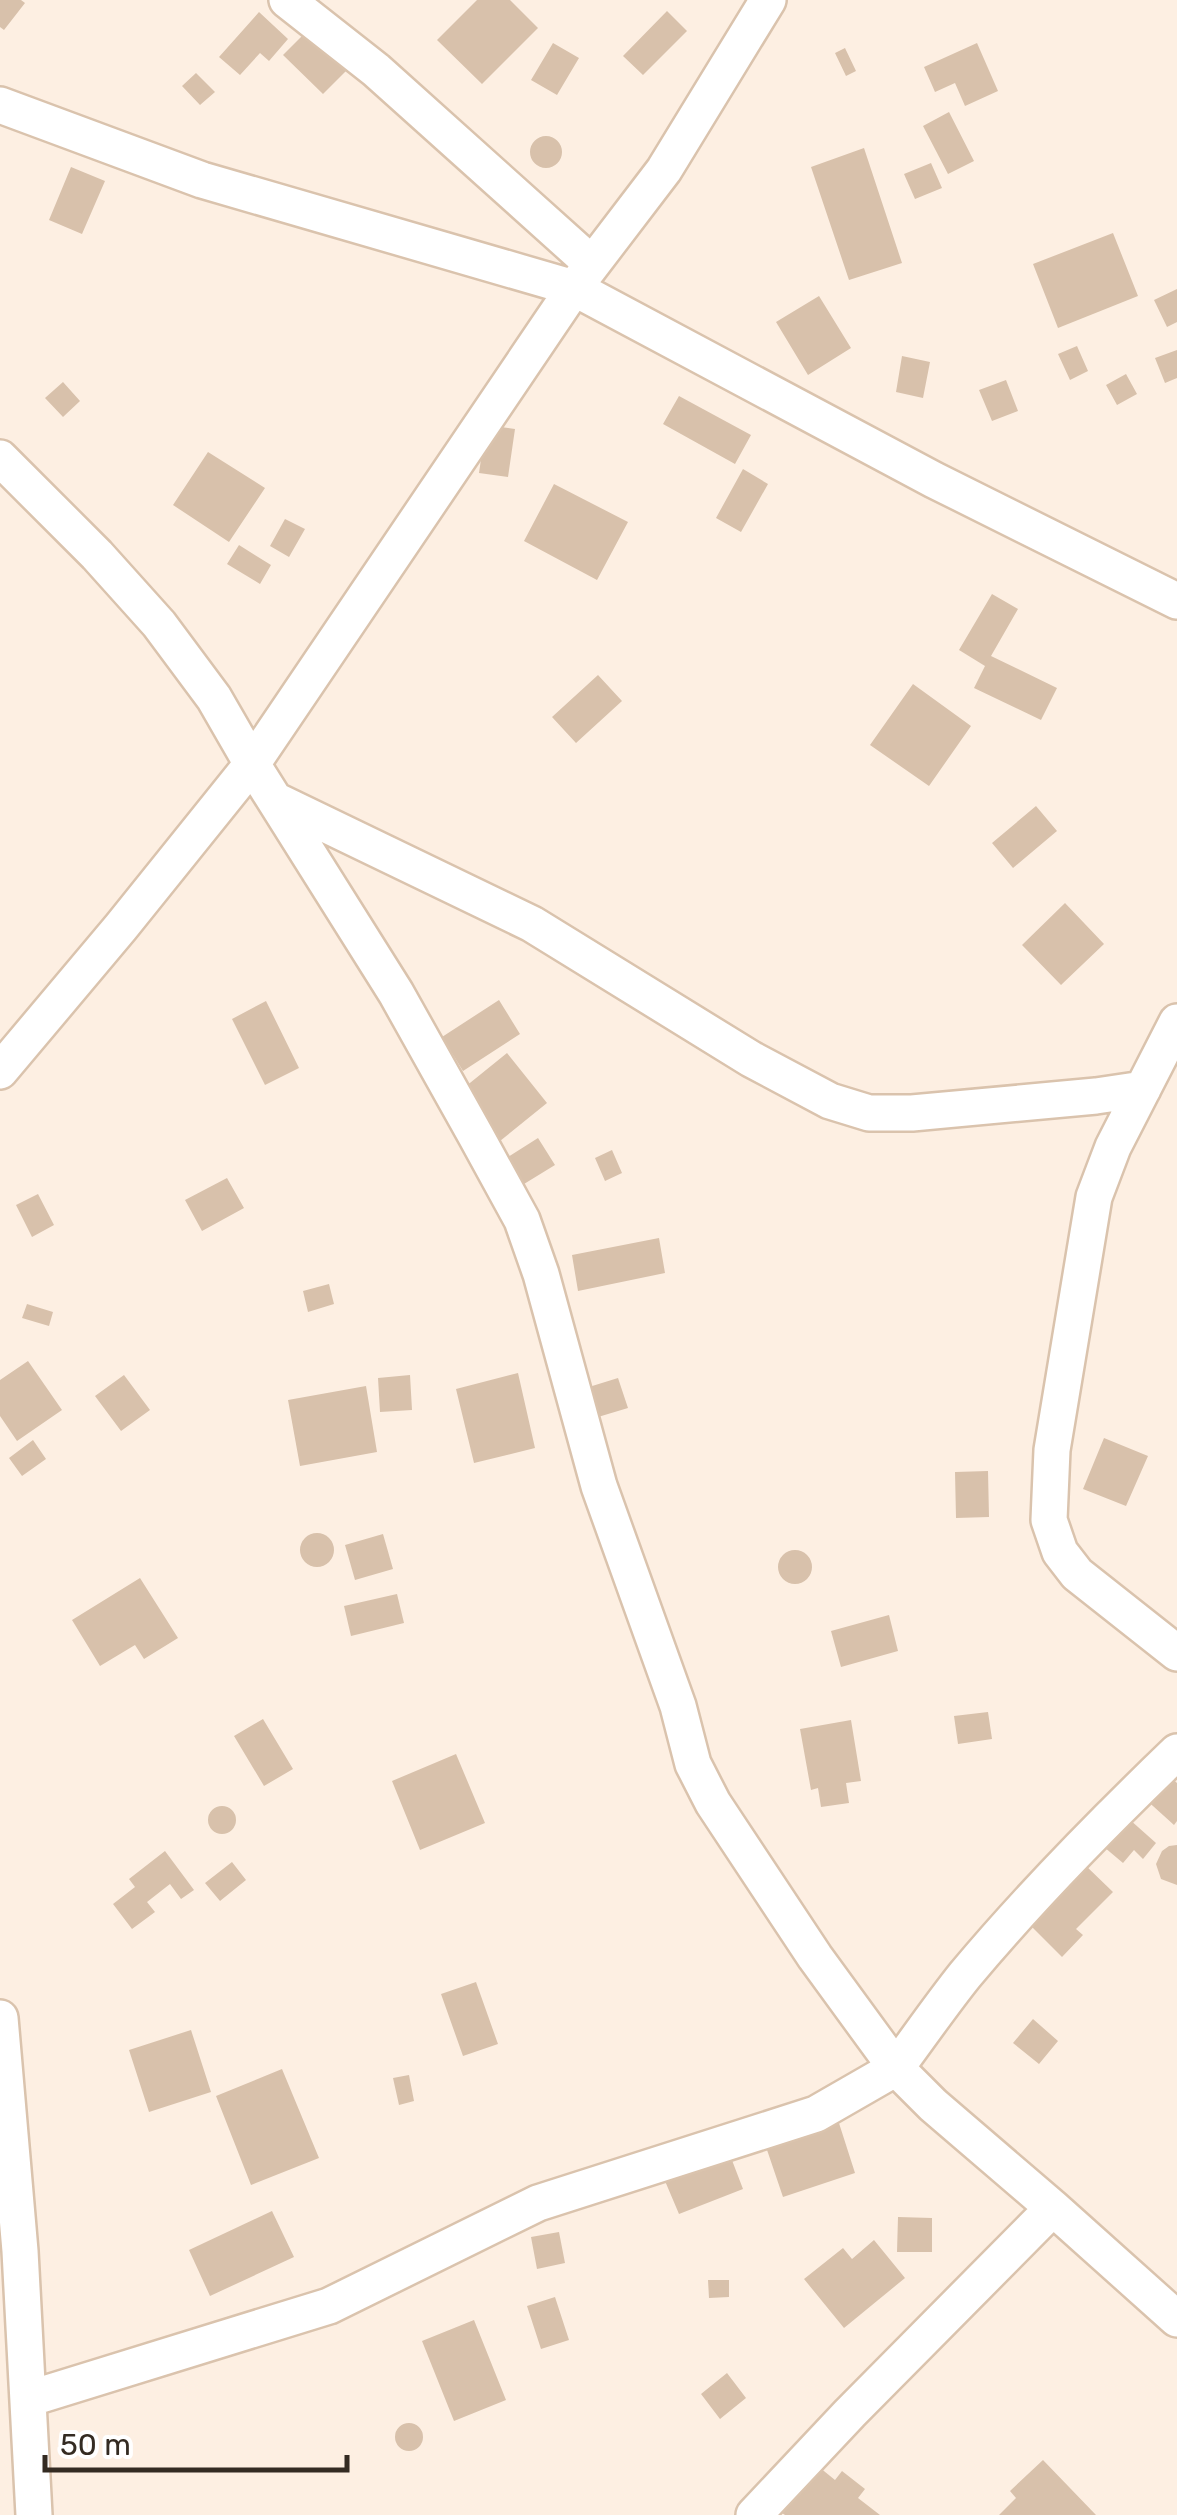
<svg xmlns="http://www.w3.org/2000/svg" width="1177" height="2515" viewBox="0 0 1177 2515" font-family="Rubik,sans-serif">
	<style>
		.building { fill: #d8c1ab }
		.lines { fill: none; stroke-linecap: round; stroke-linejoin: round }
		.street-casing { stroke: #dac3ad; stroke-width: 40 }
		.street { stroke: #fff; stroke-width: 35 }
	</style>
	<rect width="100%" height="100%" fill="#fdefe2"/>
	<!-- building -->
	<path class="building" d="M0,0H21L25,3L4,30L0,27Z
		M477,0H510L538,28L482,84L437,40Z
		M667,11L687,31L643,75L623,56Z
		M259,12L288,39L269,61L260,53L240,75L219,57Z
		M306,32L346,71L323,94L283,55Z
		M553,43L579,58L557,95L531,80Z
		M977,43L998,91L965,106L955,83L935,92L924,67Z
		M845,48L856,71L846,76L835,53Z
		M196,73L215,92L200,105L182,86Z
		M949,112L974,161L948,174L923,126Z
		M530 152a16 16 0 1 1 32 0a16 16 0 1 1-32 0Z
		M864,148L902,263L849,280L811,167Z
		M931,163L942,188L915,199L904,174Z
		M71,167L105,181L82,234L49,220Z
		M1113,233L1138,296L1058,328L1033,264Z
		M1177,289V322L1167,327L1154,300Z
		M819,296L851,348L808,375L776,322Z
		M1077,346L1088,371L1070,380L1058,354Z
		M1177,350V378L1165,383L1155,358Z
		M902,356L930,362L923,398L896,392Z
		M1126,374L1137,394L1117,405L1106,385Z
		M1006,380L1018,411L992,421L979,390Z
		M63,382L80,401L63,417L45,398Z
		M679,396L751,435L735,464L663,424Z
		M486,425L515,429L508,477L479,473Z
		M208,452L265,488L229,542L173,505Z
		M743,469L768,484L741,532L716,518Z
		M554,484L628,522L597,580L524,541Z
		M285,519L305,529L289,557L270,546Z
		M239,545L271,565L260,584L227,564Z
		M992,594L1018,609L991,656L1057,688L1041,720L974,688L985,666L959,650Z
		M598,675L622,701L576,743L552,717Z
		M913,684L971,726L929,786L870,745Z
		M1036,806L1057,831L1013,868L992,843Z
		M1065,903L1104,944L1061,985L1022,945Z
		M499,1000L520,1034L463,1071L442,1037Z
		M266,1001L299,1068L265,1085L232,1019Z
		M507,1053L547,1103L500,1141L460,1091Z
		M538,1138L555,1165L524,1184L508,1157Z
		M612,1150L622,1173L605,1181L595,1158Z
		M227,1178L244,1208L202,1231L185,1200Z
		M38,1194L54,1225L32,1237L16,1205Z
		M659,1238L665,1273L578,1291L572,1255Z
		M329,1284L334,1304L308,1312L303,1291Z
		M27,1304L53,1312L49,1326L22,1318Z
		M28,1361L62,1410L17,1441L0,1416V1380Z
		M518,1373L535,1448L474,1463L456,1389Z
		M124,1375L150,1410L121,1431L95,1396Z
		M410,1375L412,1410L380,1412L378,1378Z
		M618,1378L628,1408L598,1417L589,1387Z
		M366,1386L377,1452L300,1466L288,1400Z
		M1104,1438L1148,1456L1126,1506L1083,1489Z
		M33,1440L46,1459L22,1476L9,1458Z
		M988,1471L989,1517L956,1518L955,1472Z
		M300 1550a17 17 0 1 1 34 0a17 17 0 1 1-34 0Z
		M383,1534L393,1569L355,1580L345,1545Z
		M778 1567a17 17 0 1 1 34 0a17 17 0 1 1-34 0Z
		M140,1578L178,1638L144,1659L135,1645L100,1666L72,1620Z
		M397,1594L404,1623L351,1636L344,1606Z
		M889,1615L898,1651L841,1667L831,1631Z
		M988,1712L992,1739L958,1744L954,1716Z
		M263,1719L293,1769L264,1786L234,1736Z
		M851,1720L861,1781L846,1783L849,1803L821,1807L818,1788L811,1790L800,1729Z
		M456,1754L485,1823L420,1850L392,1781Z
		M1165,1772L1177,1783V1821L1174,1825L1143,1797Z
		M208 1820a14 14 0 1 1 28 0a14 14 0 1 1-28 0Z
		M1129,1819L1156,1843L1143,1859L1134,1850L1123,1863L1104,1847Z
		M1177,1845V1885L1161,1879L1156,1864L1162,1851L1169,1846Z
		M165,1851L194,1890L181,1899L170,1884L147,1902L155,1912L132,1929L113,1904L135,1887L129,1879Z
		M232,1862L246,1880L220,1901L205,1883Z
		M1084,1864L1113,1892L1076,1929L1083,1935L1062,1957L1027,1922Z
		M476,1982L498,2044L463,2056L441,1994Z
		M1033,2019L1058,2041L1039,2064L1013,2043Z
		M191,2030L211,2092L149,2112L129,2050Z
		M282,2069L319,2158L251,2185L216,2096Z
		M409,2075L414,2101L399,2105L393,2078Z
		M838,2120L855,2173L783,2197L765,2144Z
		M730,2155L743,2189L679,2214L665,2181Z
		M272,2211L294,2257L210,2296L189,2250Z
		M898,2217L932,2218V2252H897Z
		M559,2232L565,2263L537,2269L531,2237Z
		M874,2240L905,2278L844,2328L804,2279L843,2248L852,2259Z
		M708,2280H729V2297L709,2298Z
		M555,2297L569,2340L541,2349L527,2306Z
		M474,2320L506,2400L454,2421L422,2341Z
		M727,2373L746,2398L720,2419L701,2394Z
		M395 2437a14 14 0 1 1 28 0a14 14 0 1 1-28 0Z
		M1043,2460L1096,2515H999L1016,2498L1010,2491Z
		M819,2467L835,2480L842,2471L865,2489L858,2498L880,2515H785L782,2513Z"/>
	<g class="lines">
		<!-- street casing -->
		<g class="street-casing">
			<path id="street" d="M287,0L376,70L592,264
				M0,105L202,180L574,288L934,480L1177,601
				M0,458L97,555L159,624L214,698L252,764L396,993L476,1136L522,1220L541,1274L599,1486L678,1706L693,1764L713,1803L815,1957L896,2068L816,2114L538,2203L329,2306L28,2399
				M275,800L532,924L751,1059L830,1101L869,1113H912L1096,1096L1143,1089
				M1177,1022L1113,1147L1094,1197L1052,1450L1049,1520L1060,1552L1077,1574L1177,1653
				M0,1071L121,927L252,764L574,288L664,170L768,0
				M0,2018L20,2251L34,2515
				M1053,2208L933,2105L896,2068C919,2037 941,2005 965,1975C1031,1896 1103,1823 1177,1752
				M754,2515L850,2413L1053,2208L1177,2319"/>
		</g>
		<!-- street -->
		<use href="#street" class="street"/>
	</g>
	<!-- scale -->
	<path d="M45 2455v15h302v-15" fill="none" stroke="#342b22" stroke-width="5"/>
	<text x="60" y="2455" font-size="30" fill="#342b22" stroke="#ffffff" stroke-width="8" paint-order="stroke">50 m</text>
</svg>
